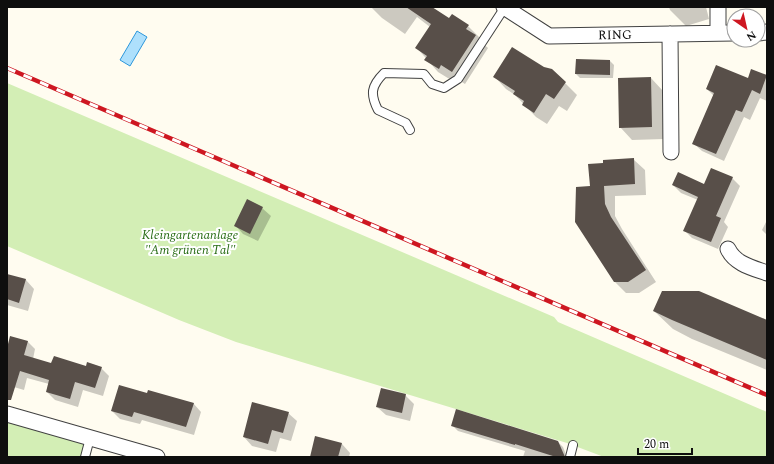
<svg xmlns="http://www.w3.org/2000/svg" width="774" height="464" viewBox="0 0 774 464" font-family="Spectral,serif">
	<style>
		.green { fill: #d3eeb5 }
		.water { fill: #aee0fc; stroke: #2d97db }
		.shadow { fill: #0003 }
		.building { fill: #584f49 }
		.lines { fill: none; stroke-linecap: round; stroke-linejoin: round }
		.service-casing { stroke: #414141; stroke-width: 10 }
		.minor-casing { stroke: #414141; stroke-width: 17 }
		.service { stroke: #fff; stroke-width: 8 }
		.minor { stroke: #fff; stroke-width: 15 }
		.rail-casing { stroke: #ce1721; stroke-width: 4.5 }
		.rail { stroke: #fff; stroke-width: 3; stroke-dasharray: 9; stroke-linecap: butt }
		.labels { text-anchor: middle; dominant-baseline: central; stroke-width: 4; stroke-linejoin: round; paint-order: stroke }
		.street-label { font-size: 13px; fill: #0e0e0e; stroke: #fff }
		.park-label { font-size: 13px; font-style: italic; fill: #2a6e17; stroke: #fff }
	</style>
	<rect width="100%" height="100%" fill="#fffcf0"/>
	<!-- green -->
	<path class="green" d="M7,83L554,317L558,322L767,412V457H604L567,443L236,342L179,320L7,246Z
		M7,414L90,438L85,457H7Z"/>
	<!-- water -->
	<path class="water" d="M137,31L147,37L130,66L120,60Z"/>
	<!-- shadow -->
	<path class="shadow" d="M371,7H433L432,8L450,20L468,26L480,38L479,40L488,48L465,84L454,77L451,80L438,72L417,48L430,27L417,17L405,34L382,18Z
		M669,7H706L709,19L686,26L670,10Z
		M610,61L614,65L613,78H580L576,74Z
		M543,68L552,70L577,95L567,111L559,106L547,124L536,117L515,95L506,89L494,76Z
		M752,70L767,76V101L760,98L750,120L744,117L724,161L702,151L693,143L714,96L707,89L748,80Z
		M651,78L663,91L664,139L632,140L620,127Z
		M633,159L645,170L646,195L615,196V216L622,229L656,282L639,293H626L615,282L591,187Z
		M712,169L732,178L740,186L724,222L728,227L718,249L692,238L685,231L698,200L681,193L673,185H704Z
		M262,208L271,216L258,241L243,234L235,225Z
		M767,220V235L762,230Z
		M7,275L26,280L34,289L28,311L7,305Z
		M654,311L767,321V370L692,339L673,329Z
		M27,341L35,349L33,359L52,364L101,368L109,376L103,396L83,390L78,407L55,400L47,392L49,384L27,378L24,390L7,385V351Z
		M148,395L193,403L201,412L194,435L142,420L140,424L120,419L112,411Z
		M405,395L414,404L410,421L386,415L377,407Z
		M288,413L297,421L291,441L280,438L276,452L252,446L244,437Z
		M452,425L557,441L563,447L567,457H523L525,451L458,431Z
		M316,437L342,444L350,453L349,457H311Z"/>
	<!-- building -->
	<path class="building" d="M406,7H432L449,18L452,14L469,25L466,29L476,35L452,72L441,65L439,69L424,60L427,56L415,48L431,24Z
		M512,47L544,67L552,69L566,82L554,99L546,94L534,113L522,105L524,101L513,94L515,91L493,77Z
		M576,59L610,60V75L575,74Z
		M716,65L748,78L751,69L767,75L760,94L752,90L742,112L736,110L716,154L692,144L714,93L706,89Z
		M651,77L652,127L619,128L618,78Z
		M634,158L635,184L604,186L605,204L611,217L646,270L628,282H614L575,222L576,187L590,186L588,164L603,163V160Z
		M711,168L733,177L716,216L721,218L711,242L683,231L698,197L672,185L678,172L704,184Z
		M247,199L263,207L250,234L234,226Z
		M7,274L26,279L19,303L7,299Z
		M662,291H699L767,320V360L672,320L653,311Z
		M10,336L28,341L24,355L51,363L54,356L86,366L87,362L102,367L95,388L75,382L70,399L46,392L49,380L20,371L11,400H7V348Z
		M119,385L147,393L148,390L194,403L186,427L134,412L132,417L111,411Z
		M381,388L406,394L402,413L376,407Z
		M252,402L289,412L283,433L272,430L268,444L243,437Z
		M456,409L558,441L565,457H556L515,444V445L451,426Z
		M315,436L342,443L338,457H310Z"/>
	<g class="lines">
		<!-- service casing -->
		<g class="service-casing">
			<path id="service" d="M410,130L406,123L378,110C370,94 371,86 384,73L424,74L432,84L444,88L458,79L505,7
				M85,457L90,438
				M570,457L573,445"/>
		</g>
		<!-- minor casing -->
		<g class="minor-casing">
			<path id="minor" d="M504,7L549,36L734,33
				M718,7V33
				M758,33L767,32
				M670,34L671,152
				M728,249C735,264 753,268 767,273
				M7,414L157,457"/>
		</g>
		<!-- service -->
		<use href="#service" class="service"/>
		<!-- minor -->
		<use href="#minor" class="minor"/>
		<!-- rail casing -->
		<g class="rail-casing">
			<path id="rail" d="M7,68L767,395"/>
		</g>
		<!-- rail -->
		<use href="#rail" class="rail"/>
	</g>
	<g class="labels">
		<!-- street labels -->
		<g class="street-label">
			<text transform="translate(615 35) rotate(-1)">RING</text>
		</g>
		<!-- park labels -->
		<g class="park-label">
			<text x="190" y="235">Kleingartenanlage<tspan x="190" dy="15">"Am grünen Tal"</tspan></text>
		</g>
	</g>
	<!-- border -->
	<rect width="774" height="464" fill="none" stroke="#0e0e0e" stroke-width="16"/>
	<!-- north arrow -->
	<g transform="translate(746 28) rotate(146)"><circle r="19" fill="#ffffff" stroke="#9f9f9f"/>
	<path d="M0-3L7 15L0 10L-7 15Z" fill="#ce1721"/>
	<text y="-6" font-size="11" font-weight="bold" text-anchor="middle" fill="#0e0e0e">N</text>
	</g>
	<!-- scale -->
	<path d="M638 448v6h54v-6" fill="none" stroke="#0e0e0e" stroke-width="2"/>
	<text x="644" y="448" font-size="12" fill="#0e0e0e" stroke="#ffffff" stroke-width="3" paint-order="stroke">20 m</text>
</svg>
